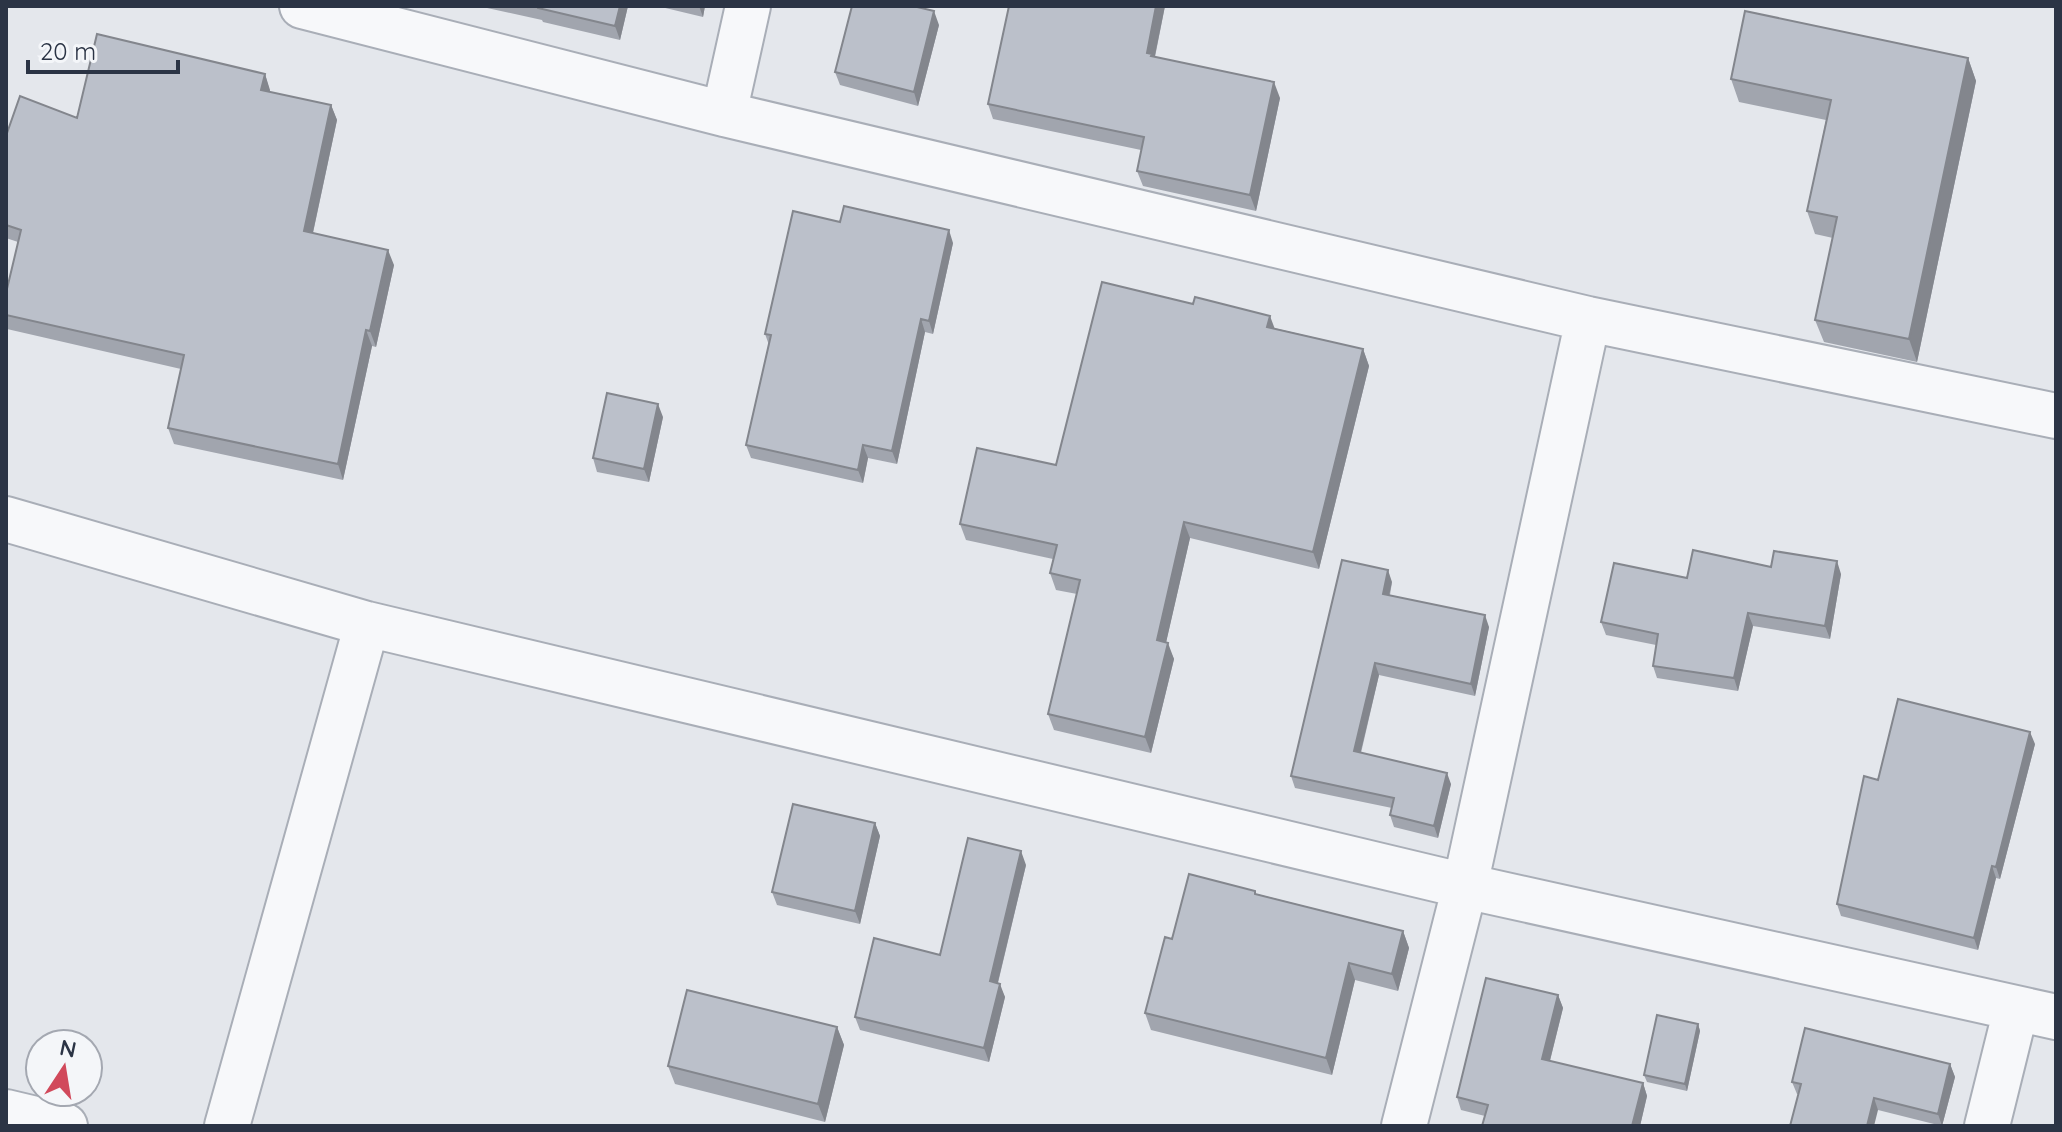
<svg xmlns="http://www.w3.org/2000/svg" width="2062" height="1132" viewBox="0 0 2062 1132" font-family="Quicksand,sans-serif">
	<style>
		.lines { fill: none; stroke-linecap: round; stroke-linejoin: round }
		.street-casing { stroke: #a9aeb7; stroke-width: 48 }
		.street { stroke: #f7f8fa; stroke-width: 44 }
		.wall { fill: #a1a5ae }
		.shaded-wall { fill: #83868d }
		.building { fill: #bbc0ca; stroke: #83868d; stroke-width: 2 }
	</style>
	<rect width="100%" height="100%" fill="#e4e7ec"/>
	<g class="lines">
		<!-- street casing -->
		<g class="street-casing">
			<path id="street" d="M302,6L724,114L1588,319L2056,416
				M724,114L748,6
				M6,519L367,624L1465,886L2056,1017
				M6,1112L65,1126
				M227,1126L367,624
				M1404,1126L1465,886L1588,319
				M1987,1126L2016,1009"/>
		</g>
		<!-- street -->
		<use href="#street" class="street"/>
	</g>
	<!-- wall -->
	<path class="wall" d="M478,6H628L620,40L543,22L542,20Z
		M657,6H705L703,17Z
		M1009,6H1165L1155,57L1280,98L1256,211L1143,186L1137,171L1141,150L993,119L988,104Z
		M939,25L918,106L840,85L835,72Z
		M1968,58L1976,81L1917,362L1824,342L1815,320L1833,238L1815,234L1807,211L1826,120L1739,102L1731,79Z
		M265,74L270,92L331,105L337,120L313,233L394,265L376,347L372,346L343,480L174,444L168,428L181,369L7,329L6,327V293L18,242L6,238V136L77,118Z
		M840,222L953,243L933,334L925,332L897,464L868,458L863,483L751,458L746,445L769,345L765,334Z
		M1274,328L1363,349L1369,366L1319,569L1190,538L1166,642L1174,659L1151,753L1054,730L1048,714L1077,594L1056,590L1050,573L1053,559L966,540L960,524Z
		M663,417L649,482L597,472L593,458Z
		M1771,567L1841,574L1830,639L1753,626L1738,691L1657,678L1653,666L1656,645L1606,635L1601,622L1687,578Z
		M1392,582L1390,595L1489,627L1475,696L1379,675L1361,753L1451,784L1438,838L1394,827L1390,815L1392,808L1295,788L1291,776Z
		M2035,744L2000,879L1996,878L1978,950L1841,916L1837,904L1878,780Z
		M875,823L880,836L860,924L777,905L772,892Z
		M1026,865L998,983L1005,997L989,1062L860,1030L855,1017L940,955Z
		M1257,894L1403,931L1409,948L1398,991L1355,980L1332,1075L1151,1030L1145,1013L1172,939Z
		M1558,995L1563,1008L1550,1061L1643,1083L1647,1096L1640,1126H1482L1485,1116L1461,1110L1457,1097Z
		M1698,1024L1700,1031L1687,1091L1647,1082L1644,1075Z
		M837,1027L844,1045L825,1122L675,1084L668,1066Z
		M1950,1064L1955,1077L1942,1126L1878,1110L1797,1094L1792,1082Z"/>
	<!-- shaded-wall -->
	<path class="shaded-wall" d="M620,6H628L620,40L615,26Z
		M699,6H705L703,17Z
		M1156,6H1165L1154,60L1147,53Z
		M934,11L939,25L918,106L914,92Z
		M1968,58L1976,81L1917,362L1909,339Z
		M265,74L270,90L267,105L261,90Z
		M1274,82L1280,98L1256,211L1250,195Z
		M331,105L337,120L310,246L304,231Z
		M949,230L953,243L933,334L929,321Z
		M388,250L394,265L376,347L370,331Z
		M1270,316L1276,332L1267,327Z
		M921,319L925,332L897,464L892,451Z
		M366,330L372,346L343,480L338,464Z
		M1363,349L1369,366L1319,569L1313,552Z
		M658,404L663,417L649,482L644,469Z
		M863,445L868,458L863,483L858,470Z
		M1184,522L1190,538L1163,656L1157,640Z
		M1837,561L1841,574L1830,639L1825,626Z
		M1388,570L1392,582L1387,605L1383,594Z
		M1748,613L1753,626L1738,691L1734,678Z
		M1485,615L1489,627L1475,696L1471,684Z
		M1168,643L1174,659L1151,753L1145,737Z
		M1375,663L1379,675L1358,763L1354,751Z
		M2030,732L2035,744L2000,879L1996,867Z
		M1447,773L1451,784L1438,838L1434,826Z
		M875,823L880,836L860,924L855,911Z
		M1021,851L1026,865L995,994L990,981Z
		M1992,866L1996,878L1978,950L1974,938Z
		M1403,931L1409,948L1398,991L1392,974Z
		M1349,963L1355,980L1332,1075L1326,1058Z
		M1000,984L1005,997L989,1062L984,1048Z
		M1558,995L1563,1008L1547,1072L1542,1059Z
		M1698,1024L1700,1031L1687,1091L1685,1084Z
		M837,1027L844,1045L825,1122L818,1104Z
		M1950,1064L1955,1077L1942,1126L1938,1114Z
		M1643,1083L1647,1096L1640,1126H1632Z
		M1874,1098L1878,1110L1874,1126H1867Z"/>
	<!-- building -->
	<path class="building" d="M538,6H620L615,26L538,8Z
		M852,6H913L934,11L914,92L835,72Z
		M1009,6H1156L1147,53L1152,54L1151,56L1274,82L1250,195L1137,171L1144,137L988,104Z
		M1745,11L1968,58L1909,339L1815,320L1837,217L1807,211L1831,100L1731,79Z
		M97,34L265,74L261,90L331,105L304,231L388,250L370,331L366,330L338,464L168,428L184,355L6,315V293L21,230L6,225V136L20,96L77,118Z
		M844,206L949,230L929,321L921,319L892,451L863,445L858,470L746,445L771,335L765,334L793,211L840,222Z
		M1102,282L1193,304L1195,297L1270,316L1267,327L1363,349L1313,552L1184,522L1157,640L1168,643L1145,737L1048,714L1080,580L1050,573L1057,545L960,524L977,448L1056,465Z
		M607,393L658,404L644,469L593,458Z
		M1693,550L1771,567L1774,551L1837,561L1825,626L1748,613L1734,678L1653,666L1658,634L1601,622L1614,563L1687,578Z
		M1342,560L1388,570L1383,594L1485,615L1471,684L1375,663L1354,751L1447,773L1434,826L1390,815L1394,798L1291,776Z
		M1898,699L2030,732L1996,867L1992,866L1974,938L1837,904L1864,776L1878,780Z
		M793,804L875,823L855,911L772,892Z
		M968,838L1021,851L990,981L1000,984L984,1048L855,1017L874,938L940,955Z
		M1189,874L1255,891V894L1403,931L1392,974L1349,963L1326,1058L1145,1013L1165,937L1172,939Z
		M1486,978L1558,995L1542,1059L1643,1083L1632,1126H1482L1488,1105L1457,1097Z
		M687,990L837,1027L818,1104L668,1066Z
		M1657,1015L1698,1024L1685,1084L1644,1075Z
		M1805,1028L1950,1064L1938,1114L1874,1098L1867,1126H1790L1801,1084L1792,1082Z"/>
	<!-- border -->
	<rect width="2062" height="1132" fill="none" stroke="#2b3445" stroke-width="16"/>
	<!-- north arrow -->
	<g transform="translate(64 1068) rotate(12)"><circle r="38" fill="#f4f6f9" stroke="#a4a8b1" stroke-width="2"/>
	<path d="M0-6L14 30L0 20L-14 30Z" fill="#d1495b"/>
	<text y="-12" font-size="22" font-weight="bold" text-anchor="middle" fill="#2b3445">N</text>
	</g>
	<!-- scale -->
	<path d="M28 60v12h150v-12" fill="none" stroke="#2b3445" stroke-width="4"/>
	<text x="40" y="60" font-size="24" fill="#2b3445" stroke="#f4f6f9" stroke-width="6" paint-order="stroke">20 m</text>
</svg>
